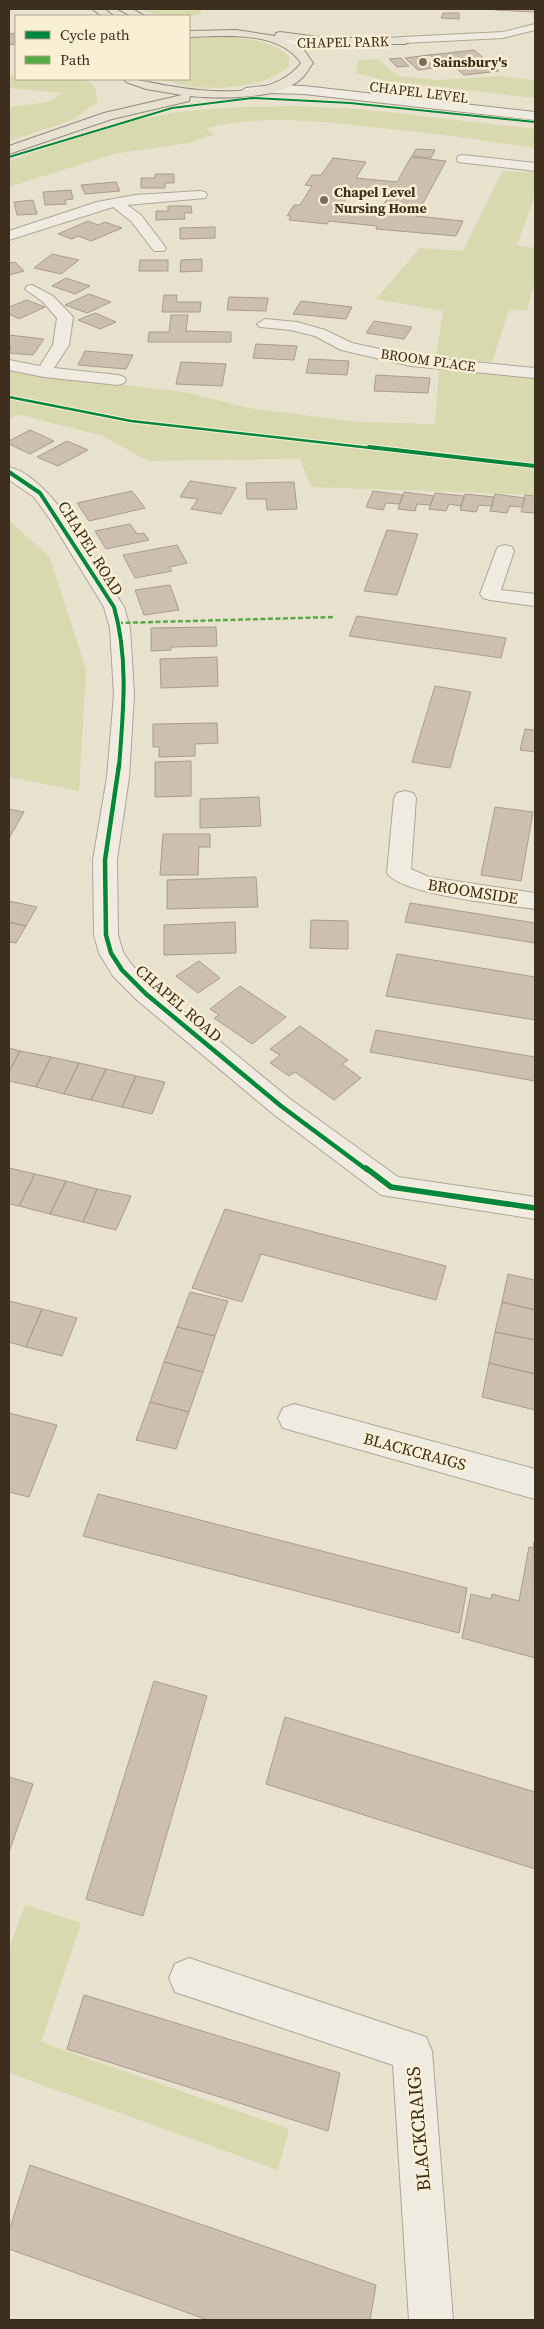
<svg xmlns="http://www.w3.org/2000/svg" width="544" height="2329" viewBox="0 0 544 2329" font-family="'Source Serif 4',serif">
	<style>
		.green { fill: #d8d9af }
		.building { fill: #ccbfaf; stroke: #a99c8d; fill-rule: evenodd }
		.lines { fill: none; stroke-linecap: round; stroke-linejoin: round }
		.minor-casing { stroke: #ada697; stroke-width: 2 }
		.secondary-casing { stroke: #9d9587; stroke-width: 2 }
		.primary-casing { stroke: #938b7e; stroke-width: 2 }
		.minor { fill: #f0ebe1; fill-rule: evenodd }
		.secondary { fill: #f0ebe1; fill-rule: evenodd }
		.primary { fill: #e7e1d1; fill-rule: evenodd }
		.quiet { stroke: #55ab43; stroke-width: 2.5; stroke-dasharray: 5 2.5; stroke-linecap: butt }
		.cycleway-far4-casing { stroke: #f9efd5; stroke-width: 3 }
		.cycleway-far3-casing { stroke: #f9efd5; stroke-width: 4.5 }
		.cycleway-far2-casing { stroke: #f9efd5; stroke-width: 6 }
		.cycleway-far1-casing { stroke: #f9efd5; stroke-width: 7 }
		.cycleway-casing { stroke: #f9efd5; stroke-width: 9 }
		.cycleway-far4 { stroke: #00873e; stroke-width: 2 }
		.cycleway-far3 { stroke: #00873e; stroke-width: 2.5 }
		.cycleway-far2 { stroke: #00873e; stroke-width: 4 }
		.cycleway-far1 { stroke: #00873e; stroke-width: 4.5 }
		.cycleway { stroke: #00873e; stroke-width: 5.5 }
		.poi-dot { fill: #7a6d5c; stroke: #f9efd5; stroke-width: 2 }
		.labels { text-anchor: middle; dominant-baseline: central; stroke-width: 5; stroke-linejoin: round; paint-order: stroke }
		.far-street-label { font-size: 14px; fill: #3e2e1e; stroke: #f9efd5 }
		.far-poi-label { font-size: 14px; font-weight: bold; fill: #3e2e1e; stroke: #f9efd5; text-anchor: start }
		.street-label { font-size: 16px; fill: #3e2e1e; stroke: #f9efd5 }
		.near-street-label { font-size: 19px; fill: #3e2e1e; stroke: #f9efd5 }
	</style>
	<rect width="100%" height="100%" fill="#e8e1ce"/>
	<!-- green -->
	<path class="green" d="M142,9H202L200,14C181,19 160,18 142,9Z
		M225,37C248,39 273,40 289,57V66C258,93 197,92 160,79H189V38Z
		M378,59L398,76L437,80L499,76L535,80V98L388,81L356,73L358,60Z
		M16,74V79H84L95,87L98,102L72,120L9,141V107L48,102L62,93L9,88V76Z
		M293,106L360,109L535,129V148C475,139 415,131 354,125C305,120 255,116 206,128L214,135L188,143L113,154L9,187V161C60,144 113,122 167,114C209,107 251,107 293,106Z
		M502,171L535,173V195L517,245L535,248V281L527,311L509,309L492,362L436,356L443,311L376,299L420,248L463,251Z
		M439,368L535,378V495L311,487L300,459L148,461L103,436L18,414L9,419V370L24,374L185,392L248,408L359,422L435,424Z
		M9,520L50,558L86,670L79,791L9,777Z
		M25,1905L81,1923L41,2042L289,2129L278,2170L9,2073V1949Z"/>
	<!-- building -->
	<path class="building" d="M495,9H535V12L495,10Z
		M443,13H459V19L441,18Z
		M16,33V44L9,45V34Z
		M474,50L499,71L464,75L450,63L432,65L421,56Z
		M430,55L442,66H439L440,67L418,70L405,58Z
		M401,58L409,66L397,67L389,59Z
		M416,149L435,150L431,158L412,156Z
		M411,157L446,161L416,216L463,221L456,236L376,229L377,226L329,221L327,224L289,220L291,216H287L294,205H300L312,186L305,185L312,175H321L333,158L366,162L356,178L397,182ZM350,192L389,196L379,212L340,208Z
		M155,174H174V183H165V188H141V178H155Z
		M116,182L120,191L85,194L81,185Z
		M71,190L73,199L65,200L66,204L45,205L43,192Z
		M33,200L37,214L17,215L14,202Z
		M168,206H191L192,213H184L185,219L156,220V211H168Z
		M88,221L98,225L105,222L122,228L91,241L78,236L72,239L58,234Z
		M215,227V238L180,239V228Z
		M52,254L79,260L61,274L34,268Z
		M202,259V271L180,272L181,260Z
		M140,260H168V271H139Z
		M15,262L24,271L9,275V263Z
		M66,278L90,286L75,294L52,286Z
		M89,294L111,302L87,313L65,305Z
		M164,295H177L176,302H201L200,312H162Z
		M229,297L268,298L266,311L227,310Z
		M27,300L45,307L19,319L9,314V307Z
		M301,301L352,307L346,319L293,314Z
		M95,313L116,322L100,329L78,320Z
		M171,315H188L186,331L231,332V342H148L149,332H169Z
		M374,321L412,327L404,339L366,333Z
		M9,335L44,339L33,355L9,353L11,348L9,347Z
		M256,344L297,346L294,360L253,358Z
		M85,351L133,355L126,369L78,365Z
		M309,359L349,361L347,375L306,373Z
		M181,362L226,364L222,386L176,384Z
		M376,375L430,378L428,393L374,391Z
		M30,430L54,441L30,454L9,444V441Z
		M67,441L88,450L58,466L37,457Z
		M190,481L236,488L221,514L191,509L198,499L180,497Z
		M294,482L297,509L267,510L266,499H247L246,483Z
		M132,491L145,508L89,521L77,503Z
		M373,491L403,495L399,504L386,503L383,510L366,507Z
		M404,492L434,496L430,505L417,504L415,511L398,509Z
		M435,493L464,496L461,506L449,504L446,511L429,509Z
		M465,494L494,497L492,506L479,505L476,512L460,510Z
		M495,494L525,498L522,507L510,506L507,513L490,511Z
		M525,495L535,496V513L521,512Z
		M130,524L137,534L144,533L149,540L106,549L95,531Z
		M387,530L418,534L397,595L364,591Z
		M177,545L187,563L169,567L172,571L135,578L123,555Z
		M170,585L179,610L144,615L135,590Z
		M357,616L506,638L501,658L349,636Z
		M216,627L217,646L171,647V650L151,651V628Z
		M217,657L218,686L161,688L160,659Z
		M435,686L471,692L450,768L412,762Z
		M217,723L218,743L195,744V756L159,757V747H153V724Z
		M525,729L535,730V752L520,750Z
		M191,761V796L155,797V762Z
		M259,797L261,826L200,828V799Z
		M495,807L533,812L521,881L481,875Z
		M9,809L24,812L9,838Z
		M163,834H210V847H199L198,875H160Z
		M256,877L258,907L167,909V880Z
		M9,901L37,907L26,926L9,922Z
		M410,903L535,923V943L405,922Z
		M311,920L348,921V949L310,948Z
		M9,922L26,926L16,943L9,942Z
		M235,922L236,953L164,955V925Z
		M397,954L535,977V1020L386,996Z
		M199,961L220,978L198,993L176,976Z
		M240,986L286,1017L252,1044L214,1018L219,1015L210,1009Z
		M300,1026L348,1060L342,1064L361,1078L334,1100L295,1072L289,1076L270,1063L280,1055L270,1049Z
		M376,1030L535,1057V1081L370,1052Z
		M9,1048L20,1051L9,1072Z
		M20,1051L51,1057L36,1087L9,1081V1072Z
		M51,1057L79,1063L64,1094L36,1087Z
		M79,1063L106,1069L91,1100L64,1094Z
		M106,1069L136,1076L122,1107L91,1100Z
		M136,1076L165,1082L152,1114L122,1107Z
		M9,1168L35,1174L19,1206L9,1204Z
		M35,1174L66,1181L50,1214L19,1206Z
		M66,1181L97,1189L83,1222L50,1214Z
		M97,1189L131,1196L116,1230L83,1222Z
		M225,1209L446,1266L436,1300L261,1254L242,1302L192,1288Z
		M508,1274L535,1280V1310L502,1302Z
		M190,1292L228,1301L215,1336L177,1327Z
		M9,1301L42,1309L26,1347L9,1342Z
		M502,1302L535,1310V1340L495,1332Z
		M42,1309L77,1318L62,1356L26,1347Z
		M177,1327L215,1336L203,1372L164,1362Z
		M495,1332L535,1340V1374L489,1363Z
		M164,1362L203,1372L189,1412L150,1402Z
		M489,1363L535,1374V1410L482,1397Z
		M150,1402L189,1412L176,1449L136,1440Z
		M9,1413L57,1425L29,1497L9,1492Z
		M98,1494L467,1588L459,1633L83,1536Z
		M534,1542L535,1658L462,1638L471,1594L491,1599L492,1594L519,1601L529,1547L533,1548Z
		M154,1681L207,1696L143,1916L86,1899Z
		M285,1717L535,1792V1869L266,1784Z
		M9,1777L33,1784L9,1852Z
		M84,1995L340,2073L328,2131L67,2049Z
		M30,2165L376,2285L370,2320H208L9,2249V2231Z"/>
	<g class="lines">
		<!-- minor casing -->
		<g class="minor-casing">
			<path id="minor" d="M535,24V30L503,38L344,46L281,45L275,42L281,39L344,40L503,32Z
				M463,155L535,163V171L458,162L457,159L458,156Z
				M200,191L205,192L207,195L205,198L127,205L141,215L166,248L164,251H154L131,221L113,207L9,240V231L97,202L135,195Z
				M32,285L53,296L73,317L69,345L54,368L118,375L124,377L126,380L124,383L118,385L44,377L9,370V360L40,366L53,345L57,318L43,302L25,289L27,286Z
				M265,319L297,322L325,330L352,343L411,356L535,368V378L411,366L341,350L315,336L291,330L260,327L257,324Z
				M9,467C54,478 99,568 124,607L130,628L134,695L129,777L117,860L118,935L123,952L131,964L155,988L290,1099L398,1177L535,1197V1219L381,1195L272,1113L137,1000L113,976L99,953L94,935L93,860L107,777L114,695L110,628L104,607L50,519L34,497L9,480Z
				M505,545L512,547L514,551L501,590L535,594V606L490,600L483,598L480,594L496,551L498,547Z
				M405,791L413,793L416,798L411,869L429,877L535,893V909C507,905 401,895 387,873L394,798L397,793Z
				M294,1404L535,1469V1499L283,1428L278,1418L283,1408Z
				M189,1958L426,2037L432,2051L453,2320H409L393,2065L175,1992L169,1978L175,1964Z"/>
		</g>
		<!-- secondary casing -->
		<g class="secondary-casing">
			<path id="secondary" d="M273,85L304,86L535,112V120L304,94L273,93L246,96L240,92L246,88Z"/>
		</g>
		<!-- primary casing -->
		<g class="primary-casing">
			<path id="primary" d="M92,9H104L114,16H102Z
				M118,9H132L145,16H131Z
				M236,30L275,36L276,33L280,32L326,38H405L411,41L405,44H326L282,39L304,50L313,63C309,68 306,75 301,79C278,100 218,99 190,96L189,101L112,119L9,154V146L104,113L182,95L146,89L126,82L124,79C140,79 154,84 170,86C210,93 274,99 301,63C279,30 224,36 189,37V31Z"/>
		</g>
		<!-- minor -->
		<use href="#minor" class="minor"/>
		<!-- secondary -->
		<use href="#secondary" class="secondary"/>
		<!-- primary -->
		<use href="#primary" class="primary"/>
		<!-- quiet -->
		<path class="quiet" d="M118,623L335,617"/>
		<!-- cycleway-far4 casing -->
		<g class="cycleway-far4-casing">
			<path id="cycleway-far4" d="M9,157L172,108L252,98L350,103L535,122"/>
		</g>
		<!-- cycleway-far3 casing -->
		<g class="cycleway-far3-casing">
			<path id="cycleway-far3" d="M9,397L131,421L380,449"/>
		</g>
		<!-- cycleway-far2 casing -->
		<g class="cycleway-far2-casing">
			<path id="cycleway-far2" d="M369,447L535,466
				M9,472L40,493L114,607C129,659 123,714 119,767"/>
		</g>
		<!-- cycleway-far1 casing -->
		<g class="cycleway-far1-casing">
			<path id="cycleway-far1" d="M119,765L105,860L106,935L111,953L122,970L146,994L281,1106L367,1170"/>
		</g>
		<!-- cycleway casing -->
		<g class="cycleway-casing">
			<path id="cycleway" d="M366,1168L391,1187L535,1208"/>
		</g>
		<!-- cycleway-far4 -->
		<use href="#cycleway-far4" class="cycleway-far4"/>
		<!-- cycleway-far3 -->
		<use href="#cycleway-far3" class="cycleway-far3"/>
		<!-- cycleway-far2 -->
		<use href="#cycleway-far2" class="cycleway-far2"/>
		<!-- cycleway-far1 -->
		<use href="#cycleway-far1" class="cycleway-far1"/>
		<!-- cycleway -->
		<use href="#cycleway" class="cycleway"/>
	</g>
	<!-- markers -->
	<g class="poi-dot">
		<circle cx="423" cy="62" r="5"/>
		<circle cx="324" cy="200" r="5"/>
	</g>
	<g class="labels">
		<!-- far-street labels -->
		<g class="far-street-label">
			<text transform="translate(343 42) rotate(-1)">CHAPEL PARK</text>
			<text transform="translate(419 92) rotate(7)">CHAPEL LEVEL</text>
			<text transform="translate(428 360) rotate(8)">BROOM PLACE</text>
		</g>
		<!-- far-poi labels -->
		<g class="far-poi-label">
			<text x="433" y="62">Sainsbury's</text>
			<text x="334" y="192">Chapel Level<tspan x="334" dy="16">Nursing Home</tspan></text>
		</g>
		<!-- street labels -->
		<g class="street-label">
			<text transform="translate(91 548) rotate(58)">CHAPEL ROAD</text>
			<text transform="translate(473 891) rotate(9)">BROOMSIDE</text>
			<text transform="translate(179 1003) rotate(41)">CHAPEL ROAD</text>
			<text transform="translate(415 1451) rotate(15)">BLACKCRAIGS</text>
		</g>
		<!-- near-street labels -->
		<g class="near-street-label">
			<text transform="translate(418 2129) rotate(-95)">BLACKCRAIGS</text>
		</g>
	</g>
	<!-- border -->
	<rect width="544" height="2329" fill="none" stroke="#3e2e1e" stroke-width="20"/>
	<!-- legend -->
	<rect x="15" y="15" width="175" height="65" fill="#f9efd5" stroke="#aea28c"/>
	<rect x="25" y="31" width="25" height="8" fill="#00873e" stroke="#aea28c"/>
	<text x="60" y="40" font-size="15" fill="#3e2e1e">Cycle path</text>
	<rect x="25" y="56" width="25" height="8" fill="#55ab43" stroke="#aea28c"/>
	<text x="60" y="65" font-size="15" fill="#3e2e1e">Path</text>
</svg>
